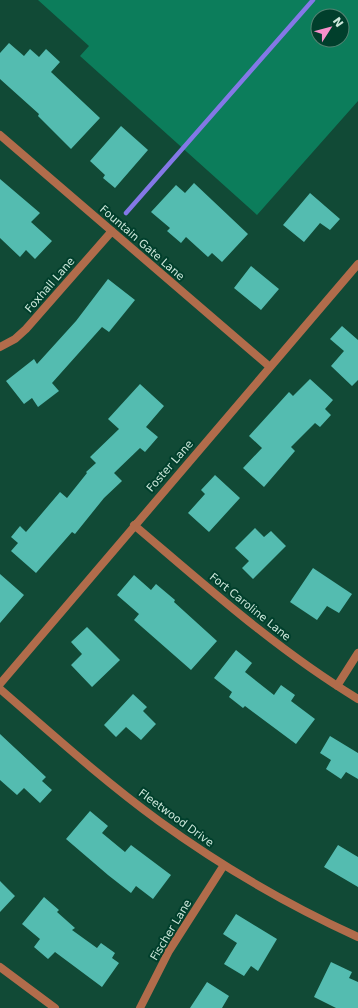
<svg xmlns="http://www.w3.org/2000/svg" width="358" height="1008" viewBox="0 0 358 1008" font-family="'DejaVu Sans',sans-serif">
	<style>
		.green { fill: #0c7d5b; fill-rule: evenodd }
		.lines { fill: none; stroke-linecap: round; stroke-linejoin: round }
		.stream { stroke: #8478e7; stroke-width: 4.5 }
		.building { fill: #54bcb0 }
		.minor { stroke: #b16c4b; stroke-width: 8 }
		.labels { text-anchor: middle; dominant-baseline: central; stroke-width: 4; stroke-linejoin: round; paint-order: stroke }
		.street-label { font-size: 11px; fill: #cde8db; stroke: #013f2c }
	</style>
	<rect width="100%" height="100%" fill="#114a36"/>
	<!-- green -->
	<path class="green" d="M38,0H358V101L257,215L80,56L89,46ZM318,16H342V40H318Z"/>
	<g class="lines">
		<!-- stream -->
		<path class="stream" d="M126,213L313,0"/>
	</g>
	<!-- building -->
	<path class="building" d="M9,43L24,56L30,49L39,57L46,49L60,62L51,72L100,118L71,149L38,116L39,114L0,79V53Z
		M121,126L148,150L115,188L103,178L105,175L90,161Z
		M0,179L40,213L31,222L52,241L35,259L26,250L20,257L0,238Z
		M194,183L248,234L222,262L212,253L208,257L186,237L181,243L167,231L170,228L151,212L176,185L185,193Z
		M310,193L340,219L330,230L320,223L304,242L283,225Z
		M251,266L279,289L261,310L234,288Z
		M108,279L135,300L109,332L102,327L52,383L59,391L38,407L32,398L24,404L6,381L34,359L37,364L76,321Z
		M342,326L358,340V380L352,386L331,366L344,351L330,339Z
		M310,379L333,400L325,409L331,415L320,427L315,423L291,447L295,451L264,487L243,468L262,448L249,436L289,392L293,396Z
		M140,384L164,406L146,427L158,437L145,452L140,448L114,473L122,481L104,498L75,534L72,532L36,573L11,551L18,543L11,537L20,526L26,532L60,492L67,498L87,473L86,472L96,463L90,457L119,429L108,419Z
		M215,475L240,498L209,532L188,513L205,494L201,490Z
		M255,528L264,537L271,531L286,546L253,579L242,568L249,561L235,548Z
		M313,568L352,594L339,613L327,606L317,620L290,602Z
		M0,574L24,595L0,623Z
		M134,575L151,590L156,584L175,600L174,602L217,641L191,670L134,620L139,614L117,595Z
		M87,627L120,660L92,687L71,665L82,654L71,642Z
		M236,650L252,663L245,672L274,695L281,685L295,695L291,701L315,719L296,744L245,706L243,708L229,697L232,692L214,678Z
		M133,694L147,707L143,711L156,724L141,740L126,727L116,737L104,725Z
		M0,734L46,777L42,781L52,790L40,803L24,788L17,795L0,780Z
		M330,736L358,753V779L346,772L341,779L326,769L331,760L320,753Z
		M90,811L108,826L102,833L125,852L131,845L171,875L153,899L136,886L131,893L108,875L66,839Z
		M338,845L358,857V887L324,867Z
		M0,881L15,896L0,912Z
		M44,897L59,910L57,912L75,928L72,930L97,948L101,943L115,953L112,958L119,963L102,987L55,952L48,959L34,947L40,939L22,924Z
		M236,914L277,939L258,971L251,966L244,976L224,964L237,943L223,934Z
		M331,962L352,972L349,978L358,982V1008H336L314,997Z
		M207,982L229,996L222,1008H190Z"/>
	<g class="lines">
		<!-- minor -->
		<path class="minor" d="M0,135L270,367
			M0,347L15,339L26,329L112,231
			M134,525C206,586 277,650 358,699
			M0,684L358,264
			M337,686L358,653
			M0,689C52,734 103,780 159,821C221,866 288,905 358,937
			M0,967L55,1008
			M140,1008L169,951L224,865"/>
	</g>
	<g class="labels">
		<!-- street labels -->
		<g class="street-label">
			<text transform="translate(142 243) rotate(41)">Fountain Gate Lane</text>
			<text transform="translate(50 285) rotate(-49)">Foxhall Lane</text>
			<text transform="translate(170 466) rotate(-49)">Foster Lane</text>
			<text transform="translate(250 607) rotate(39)">Fort Caroline Lane</text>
			<text transform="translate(176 818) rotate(36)">Fleetwood Drive</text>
			<text transform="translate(171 930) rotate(-59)">Fischer Lane</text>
		</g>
	</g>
	<!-- north arrow -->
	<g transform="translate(330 28) rotate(54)"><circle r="19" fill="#013f2c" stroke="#538372"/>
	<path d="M0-3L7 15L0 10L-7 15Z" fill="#f890cb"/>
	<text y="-6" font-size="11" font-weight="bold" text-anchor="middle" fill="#cde8db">N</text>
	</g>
</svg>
